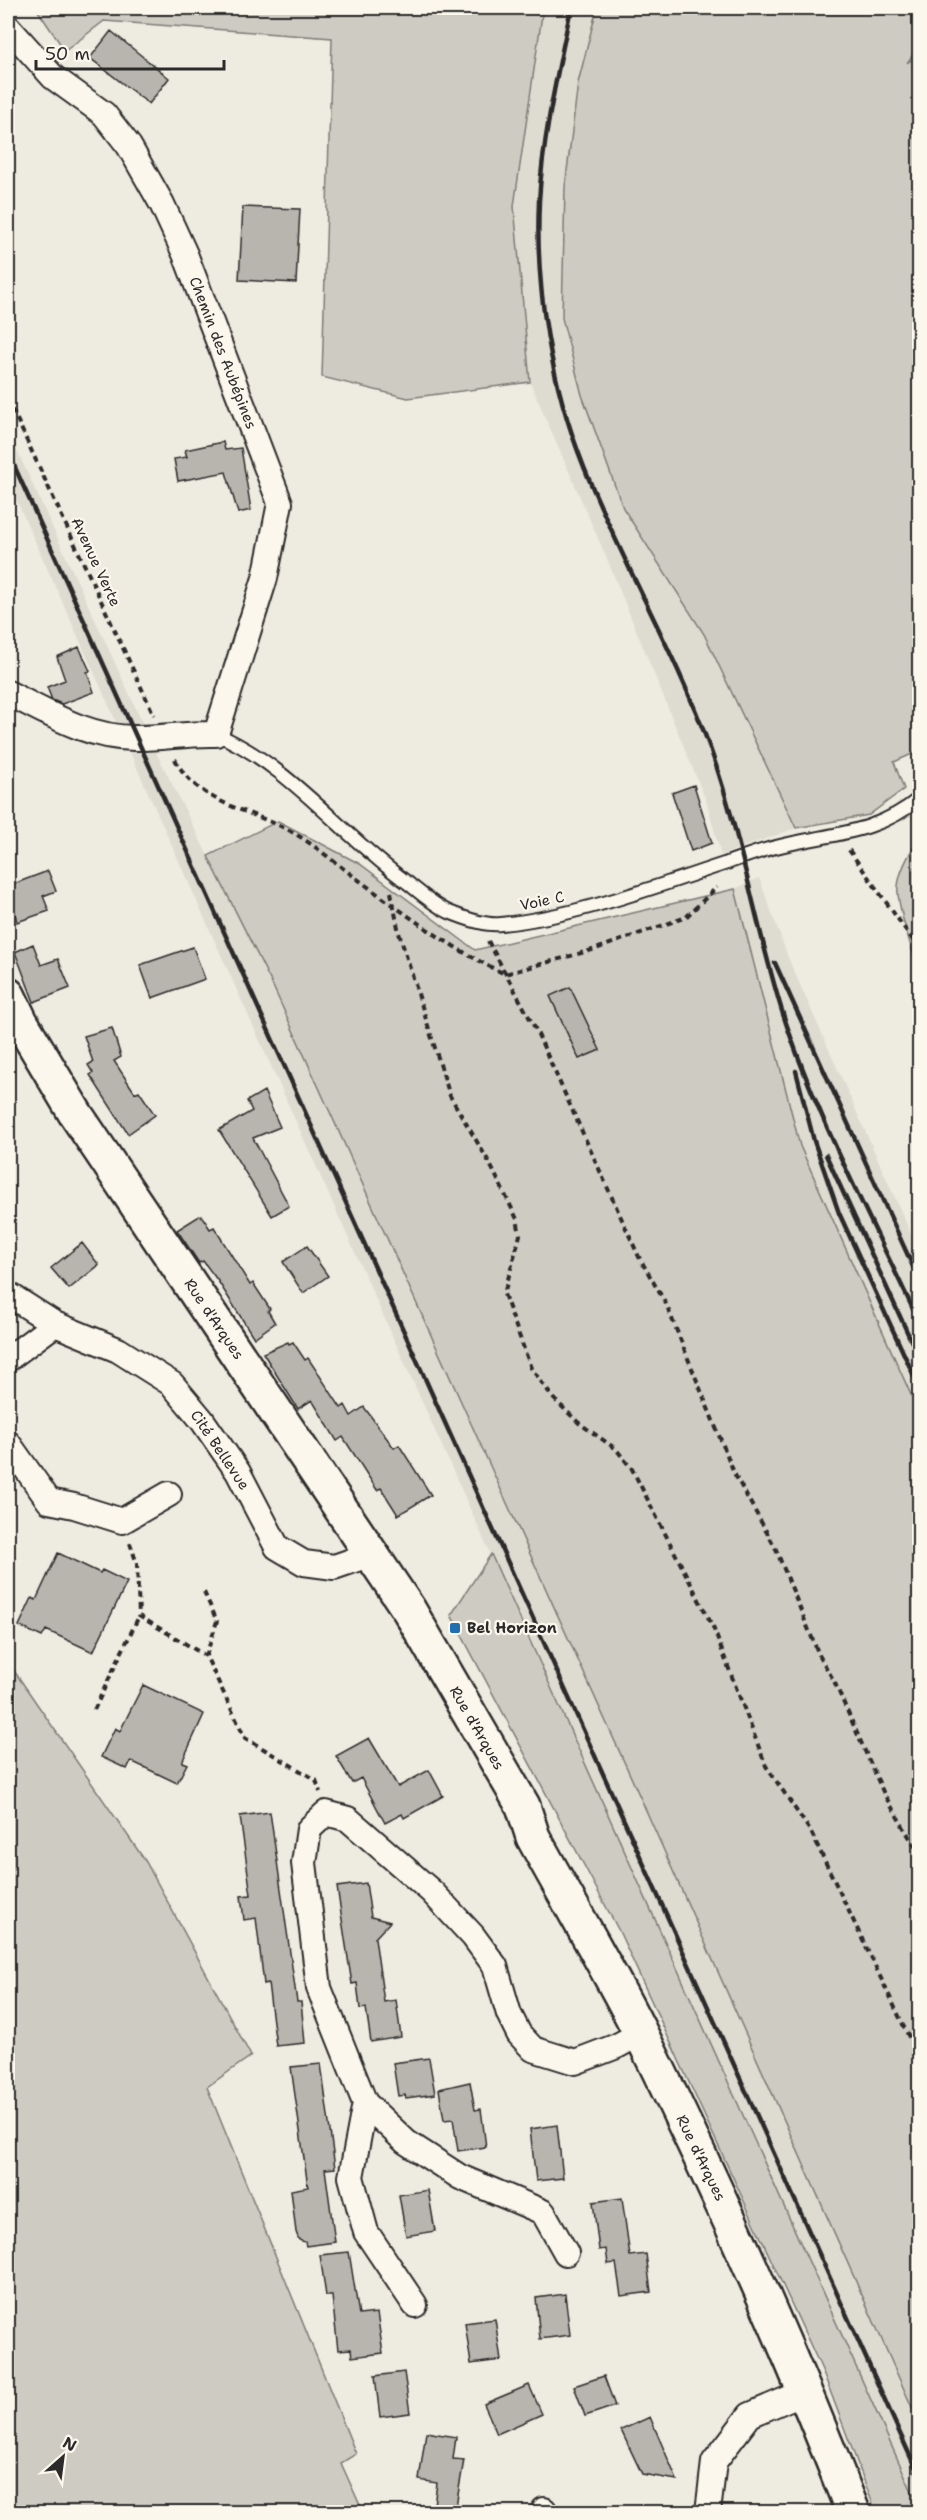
<svg xmlns="http://www.w3.org/2000/svg" width="927" height="2520" viewBox="0 0 927 2520" font-family="'Shantell Sans',sans-serif">
	<style>
		.built { fill: #dedbd1 }
		.green { fill: #cecbc2; stroke: #7c7b76; stroke-width: 1.5 }
		.building { fill: #b8b5ae; stroke: #2b2b2b; stroke-width: 1.5 }
		.lines { fill: none; stroke-linecap: round; stroke-linejoin: round }
		.service-casing { stroke: #2b2b2b; stroke-width: 16 }
		.minor-casing { stroke: #2b2b2b; stroke-width: 28 }
		.secondary-casing { stroke: #2b2b2b; stroke-width: 38 }
		.path { stroke: #2b2b2b; stroke-width: 4; stroke-dasharray: 6 4.5; stroke-linecap: butt }
		.service { stroke: #fbf7ec; stroke-width: 12 }
		.minor { stroke: #fbf7ec; stroke-width: 24 }
		.secondary { stroke: #fbf7ec; stroke-width: 33 }
		.rail { stroke: #2b2b2b; stroke-width: 4.5 }
		.poi-dot { fill: #1f6fb2; stroke: #fbf7ec; stroke-width: 2 }
		.labels { text-anchor: middle; dominant-baseline: central; stroke-width: 4.5; stroke-linejoin: round; paint-order: stroke }
		.street-label { font-size: 15px; fill: #2b2b2b; stroke: #fbf7ec }
		.poi-label { font-size: 15px; font-weight: bold; fill: #2b2b2b; stroke: #fbf7ec; text-anchor: start }
	</style>
	<rect width="100%" height="100%" fill="#eeebe0"/>
	<filter id="ink" filterUnits="userSpaceOnUse"><feTurbulence type="fractalNoise" baseFrequency=".0167" numOctaves="2"/><feDisplacementMap in="SourceGraphic" scale="12" xChannelSelector="R" yChannelSelector="G"/><feConvolveMatrix kernelMatrix="1 2 1 2 8 2 1 2 1" color-interpolation-filters="sRGB"/></filter>
	<g filter="url(#ink)">
		<!-- built -->
		<path class="built" d="M543,8H597L578,83L565,187L562,318L623,508L704,634L796,828L721,855L707,803L607,559L530,382L514,206Z
			M8,431L156,752L272,984L645,1808L919,2423V2507L8,481Z
			M759,878L789,960L919,1252V1413L800,1146L735,889Z"/>
		<!-- green -->
		<path class="green" d="M36,8H543L514,206L530,382L408,398L322,377L332,38L104,21L65,51Z
			M597,8H919V47L907,63L919,55V751L894,762L904,789L869,815L796,828L704,634L623,508L582,395L562,318L565,187L578,83Z
			M278,821L360,864L475,950L735,889L800,1146L919,1413V2423L645,1808L272,984L208,856Z
			M919,839V967C912,954 896,900 898,886C900,869 910,852 919,839Z
			M491,1554L919,2507V2512H876L823,2372L619,1931L451,1615Z
			M8,1662L146,1862L251,2056L207,2087L356,2454L341,2463L363,2512H8Z"/>
		<!-- building -->
		<path class="building" d="M111,31L169,78L149,104L90,58Z
			M243,207L300,209L296,283L239,280Z
			M223,442L225,450L241,448L251,510L238,513L226,472L178,481L174,459L187,457L185,450Z
			M79,647L90,671L87,672L94,692L62,704L52,700L47,687L65,680L57,657Z
			M694,785L712,843L691,851L672,793Z
			M48,871L56,891L43,896L49,911L17,922L8,886Z
			M33,944L41,965L58,959L70,988L34,1002L15,952Z
			M193,947L205,979L152,998L140,965Z
			M570,987L600,1050L579,1059L550,996Z
			M112,1028L121,1057L114,1061L135,1093L139,1091L155,1115L128,1134L90,1075L93,1073L88,1065L93,1062L84,1036Z
			M264,1091L280,1127L253,1138L289,1206L272,1216L219,1130L252,1111L247,1101Z
			M201,1215L210,1229L214,1227L250,1285L253,1283L270,1309L268,1311L275,1323L254,1338L218,1281L203,1261L199,1263L177,1230Z
			M82,1243L99,1265L69,1289L51,1268Z
			M307,1246L328,1276L303,1293L283,1262Z
			M288,1342L289,1344L293,1342L305,1360L308,1358L341,1408L345,1405L351,1416L364,1407L394,1448L399,1445L431,1495L398,1515L381,1488L377,1490L343,1437L337,1441L312,1400L298,1409L263,1353Z
			M58,1553L100,1573L102,1570L127,1582L93,1652L46,1630L42,1637L19,1626L32,1598L36,1600Z
			M143,1685L204,1714L182,1762L187,1764L177,1783L131,1761L127,1769L101,1757L115,1728L120,1731Z
			M369,1738L398,1787L429,1770L443,1796L404,1818L402,1814L385,1823L361,1778L352,1783L336,1756Z
			M270,1812L297,2002H301L305,2043L276,2046L268,1983L264,1984L256,1918L244,1920L241,1896L251,1895L240,1816Z
			M366,1883L371,1917L390,1922L375,1938L384,2002L396,2000L401,2037L371,2042L366,2008L360,2009L357,1983L352,1984L337,1887Z
			M429,2058L435,2094L406,2098L405,2095L398,2096L393,2063Z
			M321,2064L335,2168L325,2169L335,2242L306,2246L305,2242L299,2240L296,2232L291,2190L308,2187L291,2067Z
			M470,2082L475,2110L481,2109L486,2147L458,2151L453,2119L444,2120L439,2089Z
			M557,2125L563,2178L536,2181L530,2129Z
			M428,2190L435,2231L406,2236L399,2195Z
			M622,2198L630,2256L646,2254L651,2292L621,2296L616,2263L608,2264L606,2249L599,2250L593,2202Z
			M349,2252L359,2315L377,2313L383,2353L352,2357L351,2349L338,2350L332,2296H326L320,2255Z
			M565,2294L570,2335L540,2339L536,2298Z
			M495,2319L501,2360L471,2364L465,2323Z
			M404,2372L410,2413L380,2417L375,2376Z
			M604,2376L615,2406L585,2416L574,2386Z
			M529,2385L542,2414L497,2434L484,2404Z
			M650,2417L677,2480L642,2474L621,2430Z
			M426,2432L456,2437L453,2459L464,2460L455,2512H433L437,2483L419,2480Z"/>
		<g class="lines">
			<!-- service casing -->
			<g class="service-casing">
				<path id="service" d="M216,734C291,766 342,836 408,883C420,893 434,905 449,912C464,918 485,926 501,924C575,917 654,887 724,864C741,858 758,851 776,847C829,833 874,836 920,798"/>
			</g>
			<!-- minor casing -->
			<g class="minor-casing">
				<path id="minor" d="M8,27L53,77L104,114L129,146L162,204L185,254L280,503L265,578L216,734C189,733 163,738 137,738C90,739 48,713 8,693
					M8,1294L55,1324L118,1350L172,1384L202,1420L238,1472L277,1547L304,1563L334,1567L372,1554
					M8,1359L55,1324
					M8,1443L49,1501L74,1506L122,1521L169,1494
					M365,2103L351,2177L366,2232L415,2305
					M566,2253L543,2212L460,2177L406,2142L365,2103L319,1988L304,1863L309,1829L326,1813L348,1819L432,1892L473,1936L495,1966L509,2014L519,2034L533,2049L575,2062L617,2046L641,2033
					M544,2512V2510
					M708,2512L714,2462L750,2415L806,2391"/>
			</g>
			<!-- secondary casing -->
			<g class="secondary-casing">
				<path id="secondary" d="M8,995L21,1022L75,1113L409,1610L523,1806L533,1837C569,1903 608,1968 642,2036C719,2192 790,2350 853,2512"/>
			</g>
			<!-- path -->
			<path class="path" d="M8,400L154,715
				M175,759C198,805 251,809 292,832C312,843 330,859 348,872C398,909 449,948 505,974L596,949L686,917L717,887
				M849,850L920,950
				M391,892L399,933L450,1096L489,1162L517,1219L520,1235L504,1294L531,1368L554,1399L579,1423L616,1449L632,1469L713,1627L766,1766L811,1832L920,2060
				M488,941L535,1028L639,1257L666,1304L735,1475L775,1547L819,1655L834,1681L884,1794L920,1855
				M130,1543L137,1564L139,1616L206,1656
				M204,1592L217,1621L206,1656L245,1738L316,1780L320,1792
				M94,1710L139,1616"/>
			<!-- service -->
			<use href="#service" class="service"/>
			<!-- minor -->
			<use href="#minor" class="minor"/>
			<!-- secondary -->
			<use href="#secondary" class="secondary"/>
			<!-- rail -->
			<path class="rail" d="M571,8C558,71 543,135 539,201C535,290 551,384 584,467C622,563 675,651 710,748C741,834 755,924 782,1011C817,1119 872,1221 920,1324
				M8,452L920,2478
				M775,963L920,1282
				M796,1071L814,1141L839,1213L920,1389
				M826,1155L920,1360"/>
		</g>
	</g>
	<!-- markers -->
	<rect class="poi-dot" x="449" y="1622" width="12" height="12" rx="3"/>
	<g class="labels">
		<!-- street labels -->
		<g class="street-label">
			<text transform="translate(223 353) rotate(69)">Chemin des Aubépines</text>
			<text transform="translate(96 562) rotate(65)">Avenue Verte</text>
			<text transform="translate(542 901) rotate(-12)">Voie C</text>
			<text transform="translate(214 1319) rotate(56)">Rue d'Arques</text>
			<text transform="translate(220 1450) rotate(56)">Cité Bellevue</text>
			<text transform="translate(477 1728) rotate(60)">Rue d'Arques</text>
			<text transform="translate(701 2158) rotate(64)">Rue d'Arques</text>
		</g>
		<!-- poi labels -->
		<g class="poi-label">
			<text x="467" y="1628">Bel Horizon</text>
		</g>
	</g>
	<!-- margin -->
	<rect width="927" height="2520" fill="none" stroke="#fbf7ec" stroke-width="30"/>
	<rect x="15" y="15" width="897" height="2490" fill="none" stroke="#2b2b2b" stroke-width="2" filter="url(#ink)"/>
	<!-- north arrow -->
	<g transform="translate(63 2457) rotate(28)" stroke="#fbf7ec" stroke-width="4.5" paint-order="stroke">
	<path d="M0-4.5L10 22L0 15L-10 22Z" fill="#2b2b2b"/>
	<text y="-9" font-size="16" font-weight="bold" text-anchor="middle" fill="#2b2b2b">N</text>
	</g>
	<!-- scale -->
	<path d="M36 60v9h188v-9" fill="none" stroke="#2b2b2b" stroke-width="3"/>
	<text x="45" y="60" font-size="18" fill="#2b2b2b" stroke="#fbf7ec" stroke-width="4.5" paint-order="stroke">50 m</text>
</svg>
